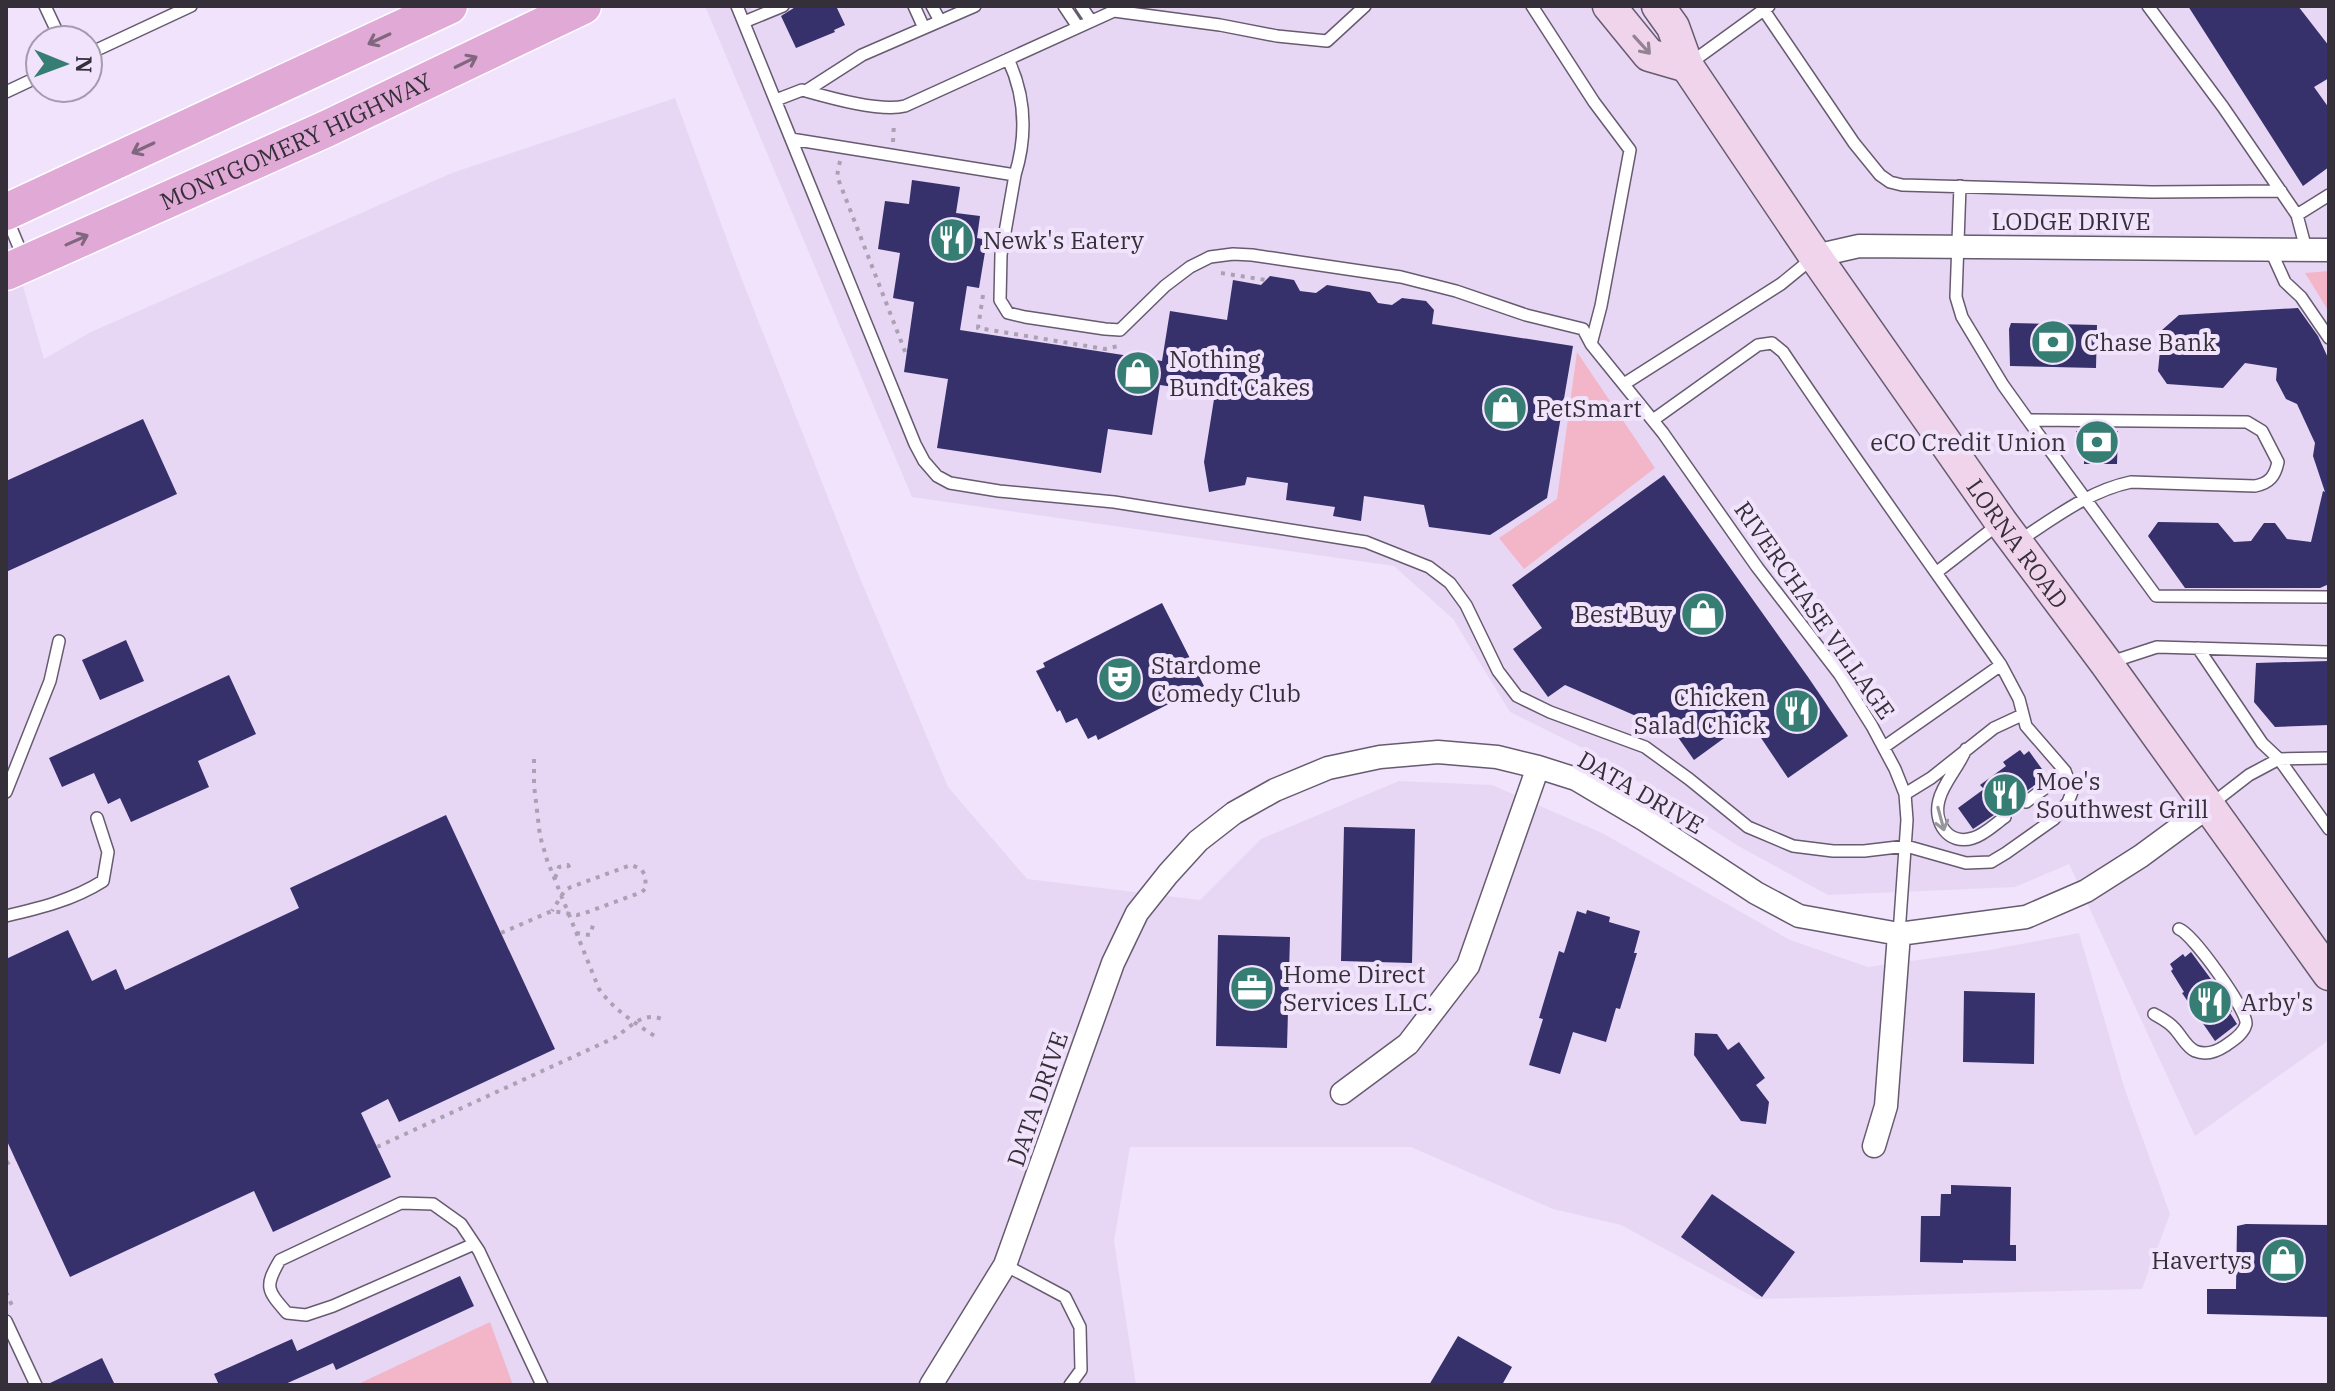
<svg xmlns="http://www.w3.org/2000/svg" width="2335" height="1391" viewBox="0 0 2335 1391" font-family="'IBM Plex Serif',serif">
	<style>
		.built { fill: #e7d7f5 }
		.green { fill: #f3b6c8 }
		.building { fill: #36306b }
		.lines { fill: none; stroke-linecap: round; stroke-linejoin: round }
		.lane-casing { stroke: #665b6f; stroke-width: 14 }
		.street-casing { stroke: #665b6f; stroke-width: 25 }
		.secondary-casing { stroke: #665b6f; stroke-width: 35 }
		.primary-casing { stroke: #fff; stroke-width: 39 }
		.path { stroke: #aba1b3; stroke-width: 4; stroke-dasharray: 4 6; stroke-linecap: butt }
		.lane { stroke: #fff; stroke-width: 11 }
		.street { stroke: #fff; stroke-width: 22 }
		.secondary { stroke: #f0d4eb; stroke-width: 32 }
		.primary { stroke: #e0a9d6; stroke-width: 36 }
		.oneway { stroke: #81667f }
		.oneway2 { stroke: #928292 }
		.oneway3 { stroke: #9a979c }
		.labels { text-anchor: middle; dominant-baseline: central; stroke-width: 8; stroke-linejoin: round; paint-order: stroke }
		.street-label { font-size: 24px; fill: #342f38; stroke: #f0e3fb }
		.poi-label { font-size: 24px; fill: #342f38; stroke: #f0e3fb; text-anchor: start }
	</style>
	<rect width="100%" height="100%" fill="#f0e3fb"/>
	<!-- built -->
	<path class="built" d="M705,6H750L758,23L794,6H2329V1040L2195,1136L2069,864L2015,887L1828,895L1740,847L1595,754L1510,712L1453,619L1394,566L912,497Z
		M675,98L737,267L857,571L948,787L1027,879L1200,900L1261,839L1399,781L1492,785L1602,833L1790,940L1868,967L1990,950L2079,933L2125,1090L2170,1214L2142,1289L1757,1299L1621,1225L1553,1209L1411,1147H1130L1114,1241L1136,1385H6V227L44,359L91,332L452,173Z"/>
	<!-- green -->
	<path class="green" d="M2329,271V312L2305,273Z
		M1577,352L1655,468L1524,569L1499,538L1557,499Z
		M490,1322L513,1385H356Z"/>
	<!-- building -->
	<path class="building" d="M797,6H836L845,25L834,30L835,32L796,48L781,16Z
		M2188,6H2298L2329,46V78L2314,87L2329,108V167L2303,186Z
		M912,180L960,187L956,213L980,216L977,238L987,240L979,288L967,286L960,330L1162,361L1170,311L1227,320L1233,280L1261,285L1270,276L1294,280L1300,291L1316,293L1327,285L1370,292L1378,303L1392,305L1402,298L1426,301L1434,310L1432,324L1573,346L1547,498L1490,535L1429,527L1424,505L1364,496L1361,521L1333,516L1335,507L1286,500L1288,483L1247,477L1245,485L1209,492L1204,462L1215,393L1160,385L1152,435L1108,429L1101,473L937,448L948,379L904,372L914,302L893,298L900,253L878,249L885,201L909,204Z
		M2298,308L2318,336L2329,360V584L2320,588H2185L2148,536L2158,522L2218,523L2234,542L2251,541L2264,523H2275L2287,539L2311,542L2323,491L2325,492L2313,456L2315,443L2297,404L2286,399L2276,380L2277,368L2245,363L2223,388L2167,384L2158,371L2162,330L2179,315Z
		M2011,323L2097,325L2096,368L2010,366L2009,329Z
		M143,419L177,494L6,572V481Z
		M2076,431H2118L2117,464H2084V452H2076Z
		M1664,475L1808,677L1848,736L1788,778L1749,720L1694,760L1675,733L1565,685L1548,697L1513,649L1542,628L1512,585Z
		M1162,603L1204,686L1098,740L1096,735L1088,739L1077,718L1066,723L1060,710L1057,712L1036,671L1045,667L1043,663Z
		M126,640L144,681L100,700L82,660Z
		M2329,661V725L2275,727L2254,702L2256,663Z
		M229,675L256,734L198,761L209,787L131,822L120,798L108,804L94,773L62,787L49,758Z
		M2020,750L2024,755L2029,751L2047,776L2020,796L2018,802L2021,808L2013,814L2009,810L2003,809L1973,829L1958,808L1984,789L1980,785L2006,766L2003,762Z
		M446,815L555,1049L399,1122L388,1099L361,1113L391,1177L273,1232L254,1191L70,1277L6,1139V959L68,930L92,981L116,969L125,990L299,908L290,888Z
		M1344,827L1415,829L1412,963L1341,961Z
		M1587,910L1610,917L1609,922L1640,931L1634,953H1637L1620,1009L1616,1008L1606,1042L1573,1032L1560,1074L1529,1065L1543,1019L1539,1018L1559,951L1564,953L1577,911L1586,914Z
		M1218,935L1290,937L1287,1048L1216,1046Z
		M2191,952L2222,994L2232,1011L2230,1013L2237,1024L2215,1041L2182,993L2184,992L2171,971L2173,969L2170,964L2183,954L2185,957Z
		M1964,991L2035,993L2034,1064L1963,1062Z
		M1695,1033L1717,1034L1728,1050L1739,1042L1765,1078L1756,1085L1769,1102L1766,1124L1741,1121L1694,1055Z
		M1951,1185L2011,1187L2010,1245H2016V1261L1963,1260V1263L1920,1262L1921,1216H1940L1941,1194H1951Z
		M1712,1194L1795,1252L1762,1297L1681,1237Z
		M2246,1224L2329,1225V1317L2207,1314V1289H2236L2237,1226Z
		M460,1276L474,1306L336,1370L333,1363L283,1385H219L214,1374L292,1339L297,1351Z
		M1458,1336L1512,1367L1502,1385H1429Z
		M102,1358L115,1385H46Z"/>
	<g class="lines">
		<!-- lane casing -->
		<g class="lane-casing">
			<path id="lane" d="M45,6L61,40
				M737,6L791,139L1015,175L1001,255L1000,300L1008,313L1025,317L1105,329L1120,330L1165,286L1190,267L1210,257L1233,254L1252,255L1401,277L1456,291L1526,315L1583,329L1591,344L1663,433L1757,567L1840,675L1872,726L1895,769L1905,794L1907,820L1899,934
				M914,6L924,28
				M932,6L940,21
				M975,6L862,55L806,91C831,98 880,112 905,106L1114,11L1220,25L1277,36L1327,41L1365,6
				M1064,6L1078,27
				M1081,6L1091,21
				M1532,6L1594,102L1630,150L1601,306L1591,344
				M1761,6L1854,143L1880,175L1890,182L1902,185L2152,192L2281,191
				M2148,6L2223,107L2297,215L2306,249
				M744,22L783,6
				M88,54L191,6
				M1008,59C1026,97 1027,136 1015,175
				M1689,64L1769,6
				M6,92L40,76
				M776,100L802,90L806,91
				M791,139L915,444L924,461L937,476L950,483L999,491L1114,502L1366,542L1429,567L1450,583L1466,605L1498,671L1517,696L1550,712L1645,747L1689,779L1748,827L1793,846L1833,851H1864L1906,846L1966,863L1991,862L2006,853L2054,819L2068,802L2072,792L2070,784L2065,771L2026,726L2019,699L2001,665
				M1960,186L1956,297L1962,317L2003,385L2028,420L2247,422L2262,431L2278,462C2275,476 2270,483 2255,486L2131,482C2088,491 2053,519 2017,542
				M2297,215L2329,195
				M6,216L24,259
				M2270,249L2285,282L2301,297L2329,338
				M1624,384L1781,284L1814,257
				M1653,420L1758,345L1772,343L1783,352C1854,458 1928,561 2001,665L1884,747
				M2028,420L2156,596L2329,597
				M1937,572L2000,523
				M2198,648L2262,743L2279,759L2329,829
				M2111,662L2157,647L2329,652
				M1966,749C1959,767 1943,783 1939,800C1933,822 1948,846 1973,838C1984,835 1995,824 2005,817
				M6,792L50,681L59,641
				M1905,794L1931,778L1994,728L2022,715
				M2026,802L2060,777L2065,771
				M2209,806L2249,775L2279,759L2329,758
				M6,916C40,908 73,900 103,881L108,852L97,818
				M2154,1014C2161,1018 2169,1022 2174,1028C2181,1035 2186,1047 2195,1051C2205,1055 2216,1052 2225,1046C2232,1041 2244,1034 2246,1024C2248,1011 2193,934 2179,929
				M474,1244L333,1306L306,1315L287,1313C267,1290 264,1287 280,1260L401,1203L433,1204L461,1224L479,1251L542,1385
				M1005,1265L1065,1297L1080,1327L1081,1370L1070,1385
				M6,1321L36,1385"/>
		</g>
		<!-- street casing -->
		<g class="street-casing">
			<path id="street" d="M1815,256L1859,246L2329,250
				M1342,1093L1408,1044L1468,966L1538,767
				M1874,1146L1886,1106L1899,934
				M931,1385L1005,1265L1113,963L1137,913L1168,874L1198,841L1234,813L1275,790L1328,768L1380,757L1438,752L1497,757L1538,767L1576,779L1645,820L1756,893L1799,916L1899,934L2026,917L2086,891L2141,856L2209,806"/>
		</g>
		<!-- secondary casing -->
		<g class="secondary-casing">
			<g id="secondary">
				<path d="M1609,6L1649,55L1687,66"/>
				<path id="s1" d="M1658,6L1673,27L1687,66L1815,256L2001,522L2106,663L2329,974"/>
			</g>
		</g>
		<!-- primary casing -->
		<g class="primary-casing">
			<g id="primary">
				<path d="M6,212L449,6"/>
				<path id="s2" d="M6,272L326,129L583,6"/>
			</g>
		</g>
		<!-- path -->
		<path class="path" d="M893,142L894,123
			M840,161L837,176L906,354
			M1221,273L1266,280
			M983,295L978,328L1105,349L1118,346
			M534,759V785L540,836L547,860L599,989C614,1010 635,1023 656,1037
			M555,878L559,867L568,865L571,871
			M501,933L552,911L577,915L585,913L642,892L646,888L645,875L641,869L631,865L571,887L565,890L552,911
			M576,933L590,935L593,925
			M377,1147L614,1038C630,1028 642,1011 662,1019
			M6,1164L15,1159
			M6,1292L13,1308"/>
		<!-- lane -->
		<use href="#lane" class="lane"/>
		<!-- street -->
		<use href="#street" class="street"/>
		<!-- secondary -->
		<use href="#secondary" class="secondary"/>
		<!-- primary -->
		<use href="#primary" class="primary"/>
	</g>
	<!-- one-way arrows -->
	<defs><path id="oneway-shaft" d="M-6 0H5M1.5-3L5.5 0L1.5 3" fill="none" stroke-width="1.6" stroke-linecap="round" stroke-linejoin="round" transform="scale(2)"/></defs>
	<g class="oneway">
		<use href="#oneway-shaft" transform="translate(379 39) rotate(155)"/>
		<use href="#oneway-shaft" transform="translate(466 62) rotate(-26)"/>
		<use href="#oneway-shaft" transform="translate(143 148) rotate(155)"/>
		<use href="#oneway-shaft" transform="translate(77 240) rotate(-24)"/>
	</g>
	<use class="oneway2" href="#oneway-shaft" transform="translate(1642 45) rotate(48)"/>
	<use class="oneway3" href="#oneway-shaft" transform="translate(1941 819) rotate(75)"/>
	<!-- icons -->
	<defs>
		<g id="restaurant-disc" transform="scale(2.3)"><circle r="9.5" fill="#367d74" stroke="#f0e3fb"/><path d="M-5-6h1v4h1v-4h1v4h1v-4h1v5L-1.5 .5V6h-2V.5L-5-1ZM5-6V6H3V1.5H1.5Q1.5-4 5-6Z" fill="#fff"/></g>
		<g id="bank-disc" transform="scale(2.3)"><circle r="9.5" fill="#367d74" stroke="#f0e3fb"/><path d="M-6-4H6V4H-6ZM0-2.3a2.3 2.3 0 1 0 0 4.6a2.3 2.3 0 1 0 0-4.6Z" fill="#fff"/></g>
		<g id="shop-disc" transform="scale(2.3)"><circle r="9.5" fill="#367d74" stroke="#f0e3fb"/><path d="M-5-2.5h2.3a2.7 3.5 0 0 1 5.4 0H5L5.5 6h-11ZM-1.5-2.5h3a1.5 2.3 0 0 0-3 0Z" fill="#fff"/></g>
		<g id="theatre-disc" transform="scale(2.3)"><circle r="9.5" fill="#367d74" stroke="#f0e3fb"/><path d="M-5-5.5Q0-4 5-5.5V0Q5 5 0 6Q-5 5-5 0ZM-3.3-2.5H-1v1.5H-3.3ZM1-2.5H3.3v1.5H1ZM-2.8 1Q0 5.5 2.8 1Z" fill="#fff"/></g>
		<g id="office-disc" transform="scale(2.3)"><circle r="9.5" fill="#367d74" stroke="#f0e3fb"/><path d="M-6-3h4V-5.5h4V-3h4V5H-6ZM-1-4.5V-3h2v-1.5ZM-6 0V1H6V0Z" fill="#fff"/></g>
	</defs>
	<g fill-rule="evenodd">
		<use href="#restaurant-disc" x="952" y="240"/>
		<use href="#bank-disc" x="2053" y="342"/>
		<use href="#shop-disc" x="1138" y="373"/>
		<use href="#shop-disc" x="1505" y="408"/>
		<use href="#bank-disc" x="2097" y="442"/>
		<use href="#shop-disc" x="1703" y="614"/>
		<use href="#theatre-disc" x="1120" y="679"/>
		<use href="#restaurant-disc" x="1797" y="711"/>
		<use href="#restaurant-disc" x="2005" y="795"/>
		<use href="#office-disc" x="1252" y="988"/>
		<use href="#restaurant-disc" x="2210" y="1002"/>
		<use href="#shop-disc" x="2283" y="1260"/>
	</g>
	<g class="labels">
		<!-- street labels -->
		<g class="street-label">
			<text stroke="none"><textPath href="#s2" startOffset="318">MONTGOMERY HIGHWAY</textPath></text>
			<text x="2071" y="221">LODGE DRIVE</text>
			<text stroke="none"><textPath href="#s1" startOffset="648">LORNA ROAD</textPath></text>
			<text transform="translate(1815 610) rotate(55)">RIVERCHASE VILLAGE</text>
			<text transform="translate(1641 792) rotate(30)">DATA DRIVE</text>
			<text transform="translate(1037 1099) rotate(-71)">DATA DRIVE</text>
		</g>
		<!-- poi labels -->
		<g class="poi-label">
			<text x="983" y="240">Newk's Eatery</text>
			<text x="2084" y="342">Chase Bank</text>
			<text x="1169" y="359">Nothing<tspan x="1169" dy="28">Bundt Cakes</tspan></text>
			<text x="1536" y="408">PetSmart</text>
			<text x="2066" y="442" text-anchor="end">eCO Credit Union</text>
			<text x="1672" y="614" text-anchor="end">Best Buy</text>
			<text x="1151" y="665">Stardome<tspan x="1151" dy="28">Comedy Club</tspan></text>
			<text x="1766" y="697" text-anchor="end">Chicken<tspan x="1766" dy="28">Salad Chick</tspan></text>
			<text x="2036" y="781">Moe's<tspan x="2036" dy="28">Southwest Grill</tspan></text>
			<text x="1283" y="974">Home Direct<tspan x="1283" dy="28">Services LLC.</tspan></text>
			<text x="2241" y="1002">Arby's</text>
			<text x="2252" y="1260" text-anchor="end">Havertys</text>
		</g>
	</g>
	<!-- border -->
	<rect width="2335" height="1391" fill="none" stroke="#342f38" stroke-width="16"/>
	<!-- north arrow -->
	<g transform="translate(64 64) rotate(91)"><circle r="38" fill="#f0e3fb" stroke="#a59bad" stroke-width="2"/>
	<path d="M0-6L14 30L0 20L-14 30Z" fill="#367d74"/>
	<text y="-12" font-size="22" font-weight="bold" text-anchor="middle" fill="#342f38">N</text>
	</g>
</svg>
